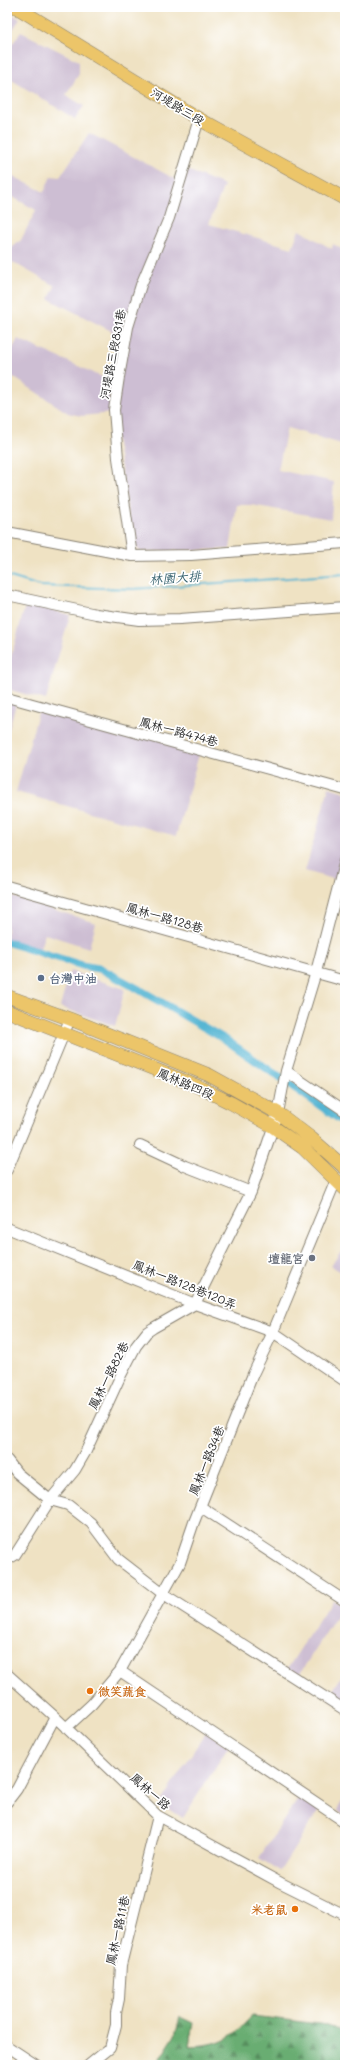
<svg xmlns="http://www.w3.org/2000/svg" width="352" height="2072" viewBox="0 0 352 2072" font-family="Mali,'LXGW WenKai TC',sans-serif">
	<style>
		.industrial { fill: #cdbed3 }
		.forest { fill: url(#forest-firs); stroke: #426447 }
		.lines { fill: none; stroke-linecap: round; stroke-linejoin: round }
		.stream { stroke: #54b5d3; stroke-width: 2 }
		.canal { stroke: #54b5d3; stroke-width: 8 }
		.minor-casing { stroke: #867f70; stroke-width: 12 }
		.major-casing { stroke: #867f70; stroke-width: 14 }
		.minor { stroke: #fff; stroke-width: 10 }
		.major { stroke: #ecc569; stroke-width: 13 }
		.service-dot { fill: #5c6f8a; stroke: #fff; stroke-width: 1.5 }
		.worship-dot { fill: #6b7280; stroke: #fff; stroke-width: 1.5 }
		.food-dot { fill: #e8710a; stroke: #fff; stroke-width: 1.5 }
		.labels { text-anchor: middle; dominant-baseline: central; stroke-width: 3.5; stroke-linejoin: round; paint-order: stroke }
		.street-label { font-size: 12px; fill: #1c1c1c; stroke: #fff }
		.service-label { font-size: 12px; font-weight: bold; fill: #4e5e75; stroke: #fff; text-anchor: start }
		.worship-label { font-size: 12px; font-weight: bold; fill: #5b616d; stroke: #fff; text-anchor: end }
		.food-label { font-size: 12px; font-weight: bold; fill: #c56008; stroke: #fff; text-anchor: start }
		.water-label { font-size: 13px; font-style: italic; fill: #35616e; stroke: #fff }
	</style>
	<defs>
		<pattern id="forest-firs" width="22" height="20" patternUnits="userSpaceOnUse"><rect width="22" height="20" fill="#69ad72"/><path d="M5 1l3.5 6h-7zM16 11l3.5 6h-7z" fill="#568c5d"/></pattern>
	</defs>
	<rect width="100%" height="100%" fill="#fff"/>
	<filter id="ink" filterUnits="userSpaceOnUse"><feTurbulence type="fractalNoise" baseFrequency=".025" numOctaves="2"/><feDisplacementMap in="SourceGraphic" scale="8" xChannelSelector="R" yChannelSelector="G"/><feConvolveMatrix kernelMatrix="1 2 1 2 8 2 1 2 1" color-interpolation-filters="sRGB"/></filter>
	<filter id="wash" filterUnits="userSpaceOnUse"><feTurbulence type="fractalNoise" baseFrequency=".012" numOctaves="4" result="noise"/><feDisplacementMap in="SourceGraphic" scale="16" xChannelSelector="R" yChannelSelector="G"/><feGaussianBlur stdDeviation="0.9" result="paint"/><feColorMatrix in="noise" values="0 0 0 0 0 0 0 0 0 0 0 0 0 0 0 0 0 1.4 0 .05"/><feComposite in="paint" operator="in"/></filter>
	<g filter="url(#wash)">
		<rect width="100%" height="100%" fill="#efe2c3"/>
		<!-- industrial -->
		<path class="industrial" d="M7,11L20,19L7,38Z
			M21,32L79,61V74L66,95L84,106L75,119L7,77V51Z
			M89,133L175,179L187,170L224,185L209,224L292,248L299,230L332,249L333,244L345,251V445L287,428L278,470L334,482L331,519L251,505H237L230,549L141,552L133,543L112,413L81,416L68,413L7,373V359L18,339L118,384L125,338L49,299L55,286L7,259V252L21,240L36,210L7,194V173L44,192L51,176L60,177Z
			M26,603L70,615L46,700L7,689V671Z
			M7,701L16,704L7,736Z
			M40,706L200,751L176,836L16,792Z
			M329,787L345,792V851L337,880L305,871Z
			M7,895L96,923L89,948L45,934L38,953L7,943Z
			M70,971L125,989L115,1026L60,1007Z
			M345,1245V1274L331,1266Z
			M332,1599L343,1606L297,1678L286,1671Z
			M345,1671V1709L328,1698Z
			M206,1732L229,1746L183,1818L160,1803Z
			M300,1795L320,1808L280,1871L259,1858Z
			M345,1797V1815L337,1810Z"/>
		<!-- forest -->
		<path class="forest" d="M252,2016L328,2025L345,2032V2065H156L175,2035L180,2017L193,2023L189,2046C221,2045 230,2039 252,2016Z"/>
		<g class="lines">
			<!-- stream -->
			<path class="stream" d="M7,576L40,586L133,589L345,574"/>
			<!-- canal -->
			<path class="canal" d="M7,942L84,966L101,969L140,990L226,1040L345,1123"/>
		</g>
	</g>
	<g filter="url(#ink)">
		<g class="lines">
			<!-- minor casing -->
			<g class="minor-casing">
				<path id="minor" d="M7,532L132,556L191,555L345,543
					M132,556L118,458L114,410L119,377L128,327L141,285L169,218L199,119
					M7,595L96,614L139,620L180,619L345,607
					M7,697L345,790
					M7,886L345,981
					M286,1071L345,1111
					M140,1145L185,1166L251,1192
					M7,1170L70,1019
					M7,1228L195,1304L273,1332L345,1381
					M7,1460L17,1473L50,1500L68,1505L91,1523L118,1559L162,1593L345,1710
					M201,1507L345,1601
					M7,1560L15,1555L50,1500L75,1470L86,1451L120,1377L136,1346L147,1332L153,1328L195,1304L251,1192L278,1113L286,1071L316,972L345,860
					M120,1671L345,1822
					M7,1674L55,1717L158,1816L281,1883L345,1915
					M66,1728L92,1704L120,1671L180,1563L194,1522L253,1374L273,1332L336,1180
					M7,1802L17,1789L55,1717
					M7,2046L36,2065
					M89,2065L110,2048L116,2025V2013L119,1999L121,1965L158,1816"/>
			</g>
			<!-- major casing -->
			<g class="major-casing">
				<path id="major" d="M16,7L199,119L345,199
					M7,996L70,1019L209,1075L278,1113L311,1138L345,1168
					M7,1011L197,1086L231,1103L272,1126L303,1148L345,1189"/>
			</g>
			<!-- minor -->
			<use href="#minor" class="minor"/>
			<!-- major -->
			<use href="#major" class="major"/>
		</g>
	</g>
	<!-- markers -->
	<circle class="service-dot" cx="41" cy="978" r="4"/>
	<circle class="worship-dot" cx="312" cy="1258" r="4"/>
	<g class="food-dot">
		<circle cx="90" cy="1691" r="4"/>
		<circle cx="295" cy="1909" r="4"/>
	</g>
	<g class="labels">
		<!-- street labels -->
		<g class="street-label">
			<text transform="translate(178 106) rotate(31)">河堤路三段</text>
			<text transform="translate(112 354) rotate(-79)">河堤路三段831巷</text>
			<text transform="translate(179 731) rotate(15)">鳳林一路474巷</text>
			<text transform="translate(165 917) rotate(16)">鳳林一路128巷</text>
			<text transform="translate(186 1083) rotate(23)">鳳林路四段</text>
			<text transform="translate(185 1284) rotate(22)">鳳林一路128巷120弄</text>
			<text transform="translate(108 1375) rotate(-63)">鳳林一路82巷</text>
			<text transform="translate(206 1460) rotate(-68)">鳳林一路34巷</text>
			<text transform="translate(151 1791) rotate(41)">鳳林一路</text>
			<text transform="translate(117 1930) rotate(-78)">鳳林一路11巷</text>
		</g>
		<!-- service labels -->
		<g class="service-label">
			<text x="49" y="978">台灣中油</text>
		</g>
		<!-- worship labels -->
		<g class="worship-label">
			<text x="304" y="1258">壇龍宮</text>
		</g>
		<!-- food labels -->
		<g class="food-label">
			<text x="98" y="1691">微笑蔬食</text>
			<text x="287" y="1909" text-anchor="end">米老鼠</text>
		</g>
		<!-- water labels -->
		<g class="water-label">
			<text transform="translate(175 577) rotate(-4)">林園大排</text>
		</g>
	</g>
	<!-- margin -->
	<rect width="352" height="2072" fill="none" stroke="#fff" stroke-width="24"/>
</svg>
